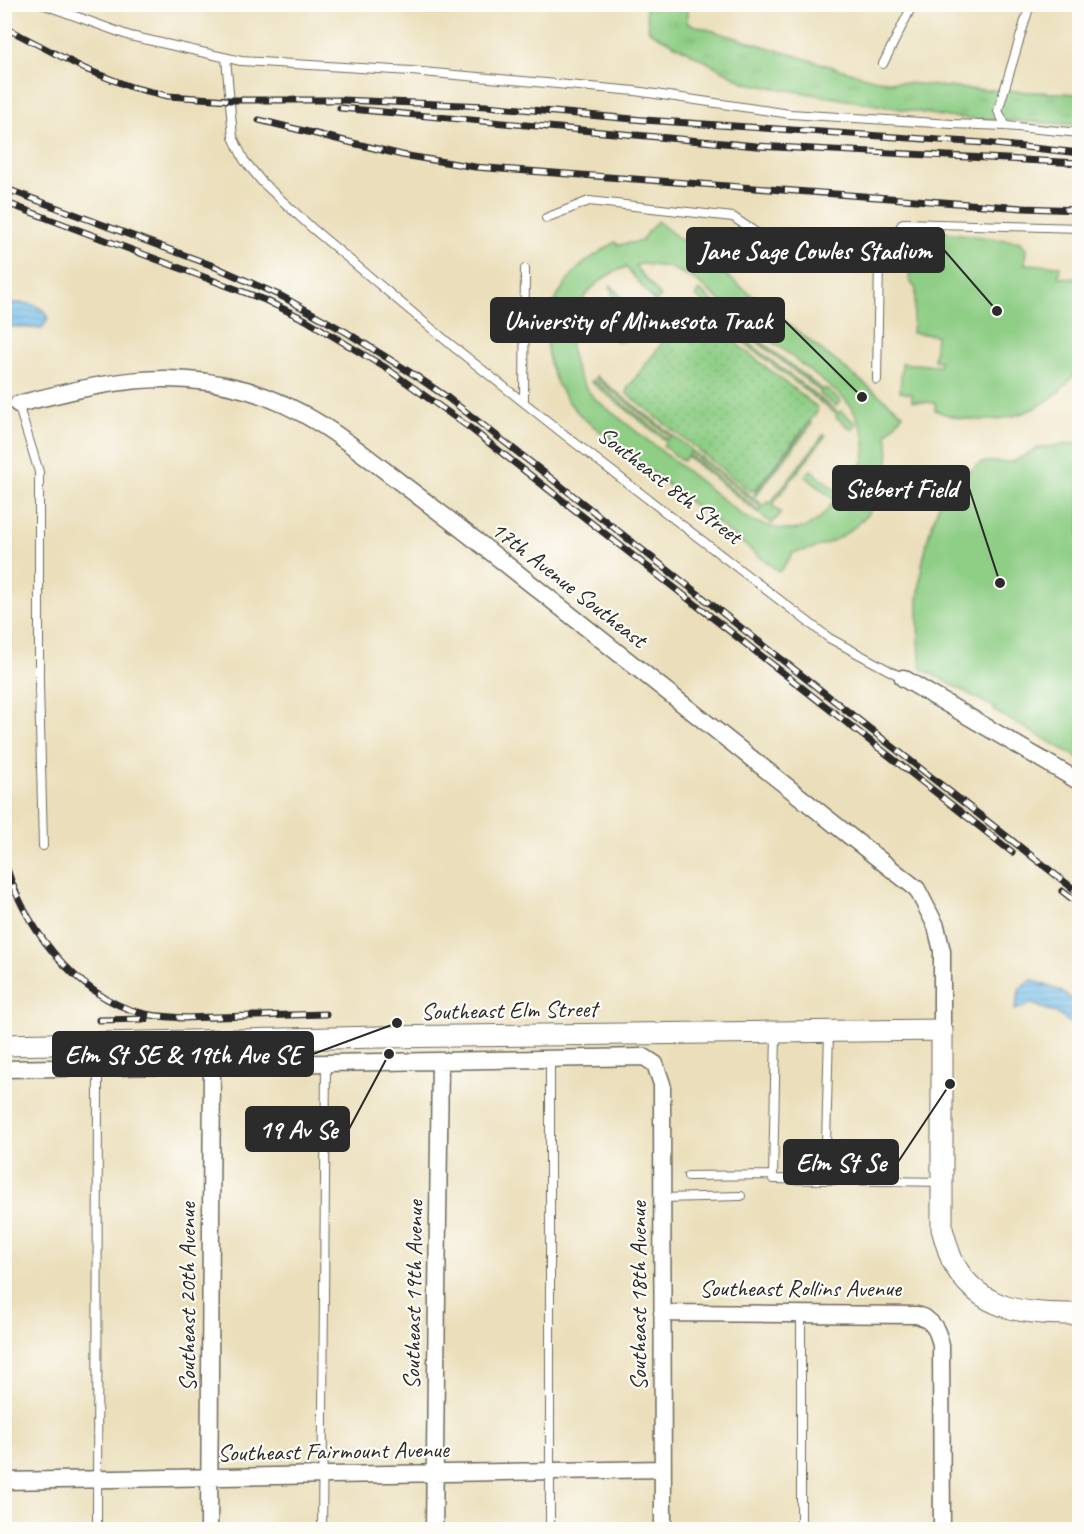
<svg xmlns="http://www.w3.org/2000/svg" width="1084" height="1534" viewBox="0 0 1084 1534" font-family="Caveat,sans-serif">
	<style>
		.grass { fill: url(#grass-dots); stroke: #5c7c58; stroke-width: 1.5 }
		.park { fill: url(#park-tufts); stroke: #5c7c58; stroke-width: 1.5 }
		.garden { fill: #8ece85; stroke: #5c7c58; stroke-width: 1.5; fill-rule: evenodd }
		.water { fill: url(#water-rules); stroke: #4d738a; stroke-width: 1.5 }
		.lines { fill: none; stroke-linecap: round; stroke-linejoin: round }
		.service-casing { stroke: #6e6a5d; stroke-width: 10 }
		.minor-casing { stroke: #6e6a5d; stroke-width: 19 }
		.tertiary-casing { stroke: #6e6a5d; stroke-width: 23 }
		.service { stroke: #fff; stroke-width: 8 }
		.minor { stroke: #fff; stroke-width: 16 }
		.tertiary { stroke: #fff; stroke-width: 21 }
		.rail-casing { stroke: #2b2b2b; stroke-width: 7 }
		.rail { stroke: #fdfcf7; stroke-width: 4.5; stroke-dasharray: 14; stroke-linecap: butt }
		.labels { text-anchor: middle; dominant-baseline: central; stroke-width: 4.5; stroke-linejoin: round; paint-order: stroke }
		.street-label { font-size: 24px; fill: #2b2b2b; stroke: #fdfcf7 }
		.leader { fill: none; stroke: #2b2b2b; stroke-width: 2 }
		.callout-dot { fill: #2b2b2b; stroke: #fdfcf7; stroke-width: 2 }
		.callout { fill: #2b2b2b; stroke: #2b2b2b; stroke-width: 2 }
		.callout-label { font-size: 26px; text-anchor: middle; font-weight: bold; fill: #fff }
	</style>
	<defs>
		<pattern id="grass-dots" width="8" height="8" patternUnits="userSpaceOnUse" patternTransform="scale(1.5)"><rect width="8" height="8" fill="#8ece85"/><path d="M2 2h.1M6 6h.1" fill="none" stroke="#7bb173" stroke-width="1.8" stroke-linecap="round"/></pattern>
		<pattern id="park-tufts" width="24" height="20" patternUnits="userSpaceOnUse" patternTransform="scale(1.5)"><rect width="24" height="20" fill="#8ece85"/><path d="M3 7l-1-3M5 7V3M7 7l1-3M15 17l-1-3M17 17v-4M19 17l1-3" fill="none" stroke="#7bb173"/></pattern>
		<pattern id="water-rules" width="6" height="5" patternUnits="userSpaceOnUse" patternTransform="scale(1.5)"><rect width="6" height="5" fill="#6fbbe9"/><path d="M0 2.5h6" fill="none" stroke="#5b98bd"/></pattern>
	</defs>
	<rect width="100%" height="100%" fill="#fdfcf7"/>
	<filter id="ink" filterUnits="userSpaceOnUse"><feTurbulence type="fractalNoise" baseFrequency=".0167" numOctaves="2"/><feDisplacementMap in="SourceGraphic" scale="12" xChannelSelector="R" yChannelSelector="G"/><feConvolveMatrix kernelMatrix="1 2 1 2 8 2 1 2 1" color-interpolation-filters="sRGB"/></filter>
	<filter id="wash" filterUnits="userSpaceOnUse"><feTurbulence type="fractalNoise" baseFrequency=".008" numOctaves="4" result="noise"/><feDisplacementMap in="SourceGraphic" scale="24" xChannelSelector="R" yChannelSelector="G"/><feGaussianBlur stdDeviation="1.35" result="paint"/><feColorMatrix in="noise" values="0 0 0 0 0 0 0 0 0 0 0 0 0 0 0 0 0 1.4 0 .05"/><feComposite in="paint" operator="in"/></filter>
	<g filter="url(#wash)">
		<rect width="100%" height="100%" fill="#ebdfbb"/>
		<!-- grass -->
		<path class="grass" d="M691,308L817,407V412L755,490L750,491L627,394V389L688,309Z"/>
		<!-- park -->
		<path class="park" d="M645,5H687V23L876,80L968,89L1079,94V125L948,117L746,83L649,31Z"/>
		<!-- garden -->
		<path class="garden" d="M657,221L903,414L889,432H887C897,499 857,543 792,553L793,554L779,572L583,418C541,377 533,320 573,274C584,260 603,251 615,242L618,245L643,241L642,239ZM641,264L668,267L692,278L844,398C858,415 872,441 862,464C859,472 851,479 845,487L851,491L859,483L848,500L811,470L805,476L834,500C829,508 823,517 815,522C795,537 765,527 745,517L594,398C553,352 567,288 626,267L655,302L661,297L635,266Z
			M914,228L1021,242L1026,249L1025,264L1060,266L1059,277L1079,279V367C1051,416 985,433 935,410V403L912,401V394L900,392L902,363L940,366V361L934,360L936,335L912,333L916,289L909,280Z
			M611,285L647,329L629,339L616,342L612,291L610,288Z
			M699,290L715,303L714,305L823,390L825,388L841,401L836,406L820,394L821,392L713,307L711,309L695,296Z
			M715,313L731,326L730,328L839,413L841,411L857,424L852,430L836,417L837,415L728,330L727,332L711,319Z
			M596,376L671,434L670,436L595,378Z
			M593,380L668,439L672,435L764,506L767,502L770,503L824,434L826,435L772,505L781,513L772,524L687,456L683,461L663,446L666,441L591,382ZM690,452L762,508L760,511L689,455Z
			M810,422L812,424L756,495L754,494Z
			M1079,443H1080L1079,758L994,711L995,708L921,668L918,625V601L922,565L929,534L940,501L978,464L986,462H1013L1038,448Z"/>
		<!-- water -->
		<path class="water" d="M4,303C20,303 39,301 48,316L46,323L41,329L5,326Z
			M1032,980L1059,990L1079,1004V1029L1056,1013L1032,1004L1015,1010L1020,988Z"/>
	</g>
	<g filter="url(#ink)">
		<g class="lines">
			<!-- service casing -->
			<g class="service-casing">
				<path id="service" d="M42,4L130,36L241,61L411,71L635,91L790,114L952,124L1006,126L1080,133
					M226,58L233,137L244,160L262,182L312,228L450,344L570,439L829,638L903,678
					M883,64L913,4
					M1006,126L998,111L1028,11L1032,4
					M546,218L589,201L733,217L791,256L879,261L903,223L1080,228
					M877,380L879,261
					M524,402L525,269
					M18,404L39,472V684L43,846
					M776,1033L773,1179L941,1182
					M688,1176L773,1175
					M825,1180L829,1031
					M662,1198L741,1196
					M801,1314V1530
					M97,1530L98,1066
					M322,1530L326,1063
					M550,1530V1059"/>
			</g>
			<!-- minor casing -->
			<g class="minor-casing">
				<path id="minor" d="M18,404C99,384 163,367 246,390C307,408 348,442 397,480C437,510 477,541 516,572C650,678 783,784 917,889L936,926L942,951V1030
					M903,678L1080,782
					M4,1069L644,1057L655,1064L662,1084L663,1530
					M662,1313L917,1315C933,1320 938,1330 941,1346L942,1530
					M4,1481L662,1469
					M209,1530L212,1066
					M434,1530L440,1062"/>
			</g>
			<!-- tertiary casing -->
			<g class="tertiary-casing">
				<path id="tertiary" d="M4,1045L381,1037L942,1030V1229C945,1239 948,1250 952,1260C978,1313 1028,1314 1080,1314"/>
			</g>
			<!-- service -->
			<use href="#service" class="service"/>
			<!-- minor -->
			<use href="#minor" class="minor"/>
			<!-- tertiary -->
			<use href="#tertiary" class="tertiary"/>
			<!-- rail casing -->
			<g class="rail-casing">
				<path id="rail" d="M4,27L85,69L131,87L168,96L229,100H342L487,106L644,120L984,143L1080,153
					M340,108L756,146L1080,163
					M259,120L402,155L475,167L1023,208L1080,210
					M4,188L211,265L283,297L346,332L416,376L448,398L538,468L1080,894
					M4,202L265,300L306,320L386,368L470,428L1012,852
					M4,858C20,922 75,996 141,1013C156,1017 172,1017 187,1018
					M1062,891L1080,905
					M179,1018L326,1014
					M99,1020L146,1019"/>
			</g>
			<!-- rail -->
			<use href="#rail" class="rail"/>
		</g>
	</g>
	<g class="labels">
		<!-- street labels -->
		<g class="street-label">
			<text transform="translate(670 485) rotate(38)">Southeast 8th Street</text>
			<text transform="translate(569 584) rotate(38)">17th Avenue Southeast</text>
			<text transform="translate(509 1010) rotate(-1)">Southeast Elm Street</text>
			<text x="800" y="1288">Southeast Rollins Avenue</text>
			<text transform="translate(413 1295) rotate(-89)">Southeast 19th Avenue</text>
			<text transform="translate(638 1296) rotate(-90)">Southeast 18th Avenue</text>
			<text transform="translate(187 1297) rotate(-90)">Southeast 20th Avenue</text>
			<text transform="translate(333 1451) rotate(-1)">Southeast Fairmount Avenue</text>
		</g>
	</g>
	<!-- callouts -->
	<path class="leader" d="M997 311L944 250M862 397L784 320M1000 583L969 488M397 1023L313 1054M389 1054L349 1129M950 1084L898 1162"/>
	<g class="callout-dot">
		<circle cx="997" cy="311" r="6"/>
		<circle cx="862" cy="397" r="6"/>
		<circle cx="1000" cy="583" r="6"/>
		<circle cx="397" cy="1023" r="6"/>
		<circle cx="389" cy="1054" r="6"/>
		<circle cx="950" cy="1084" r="6"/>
	</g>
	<g class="callout">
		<rect x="687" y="228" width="257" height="44" rx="6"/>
		<rect x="491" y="298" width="293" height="44" rx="6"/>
		<rect x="833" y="466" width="136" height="44" rx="6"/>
		<rect x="53" y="1032" width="260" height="44" rx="6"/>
		<rect x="246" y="1107" width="103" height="44" rx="6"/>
		<rect x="784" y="1140" width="114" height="44" rx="6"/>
	</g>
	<g class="callout-label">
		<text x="815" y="259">Jane Sage Cowles Stadium</text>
		<text x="638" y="329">University of Minnesota Track</text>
		<text x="901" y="497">Siebert Field</text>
		<text x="183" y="1063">Elm St SE &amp; 19th Ave SE</text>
		<text x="298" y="1138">19 Av Se</text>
		<text x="841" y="1171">Elm St Se</text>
	</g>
	<!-- margin -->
	<rect width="1084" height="1534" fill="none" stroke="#fdfcf7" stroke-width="24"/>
</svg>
